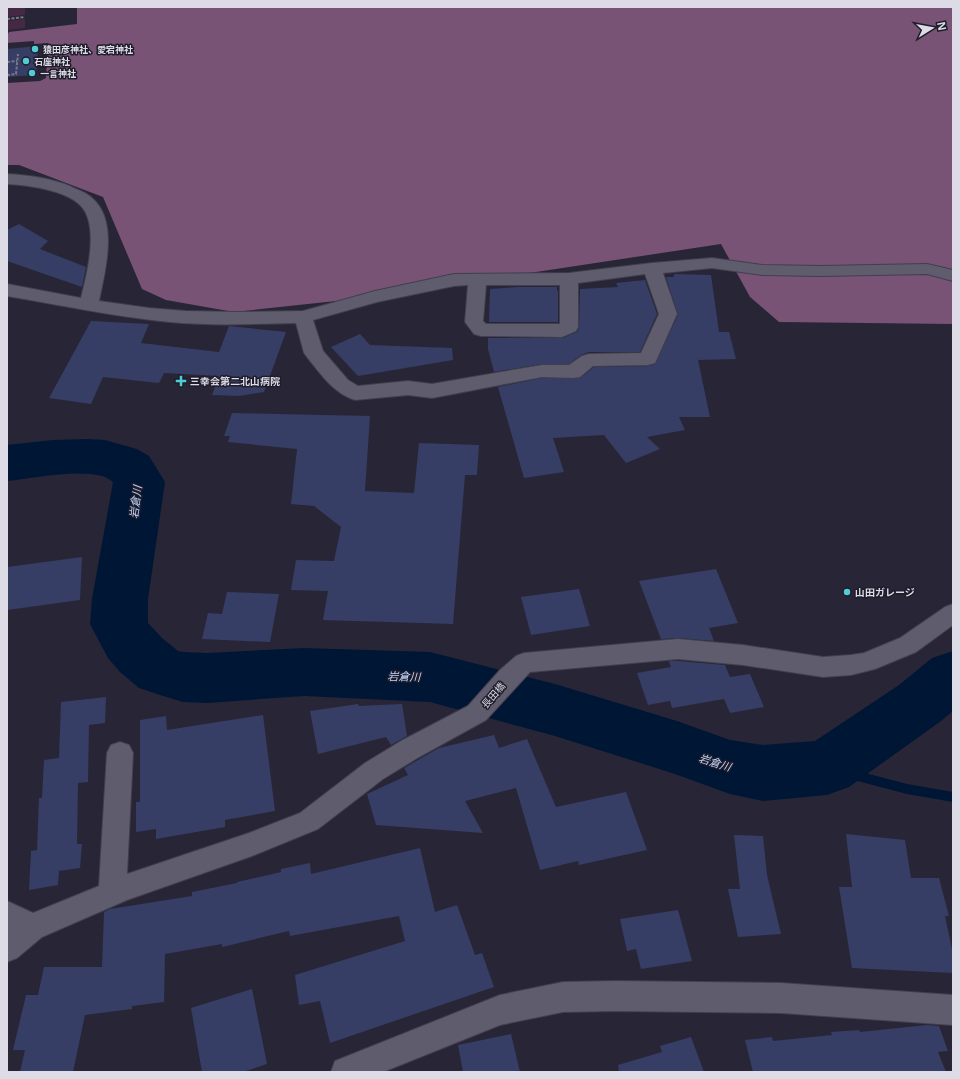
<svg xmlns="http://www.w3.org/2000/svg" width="960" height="1079" viewBox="0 0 960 1079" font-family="'Open Sans','Noto Sans JP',sans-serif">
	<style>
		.green { fill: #452843 }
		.forest { fill: #785375 }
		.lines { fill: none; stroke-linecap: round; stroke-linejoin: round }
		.stream { fill: #001635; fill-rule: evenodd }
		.river { fill: #001635; fill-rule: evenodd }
		.building { fill: #363e66 }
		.minor-casing { stroke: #423f4d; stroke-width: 2 }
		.path { stroke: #7b7886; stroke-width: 2; stroke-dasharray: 3 1.5; stroke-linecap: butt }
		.minor { fill: #5f5c6e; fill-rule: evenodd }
		.poi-dot { fill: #51ccd4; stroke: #1f1c2b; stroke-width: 1.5 }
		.labels { text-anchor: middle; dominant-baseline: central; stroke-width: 3; stroke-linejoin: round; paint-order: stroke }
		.far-poi-label { font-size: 9px; font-weight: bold; fill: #dddbe6; stroke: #1f1c2b; text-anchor: start }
		.poi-label { font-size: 10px; font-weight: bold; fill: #dddbe6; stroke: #1f1c2b; text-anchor: start }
		.street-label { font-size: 10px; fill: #dddbe6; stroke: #1f1c2b }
		.water-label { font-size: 11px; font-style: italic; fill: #bdd9fe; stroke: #1f1c2b }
	</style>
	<rect width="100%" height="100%" fill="#282536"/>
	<!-- green -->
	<path class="green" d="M25,7V15L7,17V8Z
		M25,19V28L7,30V21Z"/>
	<!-- forest -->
	<path class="forest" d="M77,7H953V324L779,322L750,297L721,244L364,298L234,312L166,300L142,289L103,197L19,165H7V83L40,81L46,78L48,43L34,44V41L7,43V36L9,32L77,24Z"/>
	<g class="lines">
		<!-- stream -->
		<path class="stream" d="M827,763L907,784L953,792V802L907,794L827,773L823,771L822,768L823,765Z"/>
		<!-- river -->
		<path class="river" d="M88,439L105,440L119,444L137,449L149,456L165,482L148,599V623L162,638L178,651L183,652L207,653L304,648L430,652L555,684L677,721L730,740L763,745L815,741L899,685L932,658L953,651V711L941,721L849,787L827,795L763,801L730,794L672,773L555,736L430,702L304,696L207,703L183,702L160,695L139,688L120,672L108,658L90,624L92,599L113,482C110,480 106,477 102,476C77,469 33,478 7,481V445L53,440Z"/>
	</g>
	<!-- building -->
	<path class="building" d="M38,46L36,75L7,77V49Z
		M19,224L48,241L40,249L86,267L82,287L7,261V230Z
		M674,274L711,275L719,332H729L736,359L698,360L710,417H679L685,430L647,437L660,449L626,463L604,435L553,438L564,472L524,478L498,387L542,378H580L594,367L648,366L655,364L678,315L666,277H674Z
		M645,280L657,314L640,352H589L581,355L569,364H542L494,372L488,349V338H563L577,332L579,328L580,289L618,287L616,283Z
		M518,287H557V291H558V322H489L490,289Z
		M91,321L149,324L141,343L219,352L229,326L286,332L264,392L239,396L212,395L219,376L164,373L159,383L103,377L91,404L49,398Z
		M360,334L370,345L452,348L453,360L358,376L331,347Z
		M232,413L370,416L365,491L414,493L419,443L479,445L477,475H465L453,624L323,620L328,591L291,590L296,560L334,561L341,527L314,506L291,504L297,449L228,442L230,436H224Z
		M82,557L80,600L7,610V567Z
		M716,569L738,623L709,628L714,641L678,638L661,639L639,581Z
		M579,589L590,626L531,635L521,597Z
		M227,592L279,594L270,642L202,639L208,613L222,614Z
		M669,661H678L725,665L730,677L750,674L764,707L730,713L724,699L672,708L670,701L648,705L637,673L671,667Z
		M106,697L105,723L89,725L88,782L78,783L77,844H82L80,868L59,871L58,885L29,890L31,851L37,850L39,798H42L44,760L59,758L61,702Z
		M358,704L359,706L402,704L407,736L391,745L386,737L318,754L310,711Z
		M263,715L275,811L225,820V827L156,839V829L136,832V802H140V720L166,716L167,730Z
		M494,735L499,748L527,739L556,807L626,792L647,850L579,865L578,861L540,870L516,788L465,801L483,833L376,825L367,794L408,775L404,768L439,748Z
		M846,834L905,840L911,878H939L949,916H945L953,954V973L852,968L839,887H852Z
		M734,835L763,836L767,875L781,934L738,937L728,889H740Z
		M420,848L435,912L457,905L475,955L482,953L494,987L330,1043L320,1001L299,1005L295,975L405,941L399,916L290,936L289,931L222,947V944L165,954L164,1002L132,1006V1009L85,1015L73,1072H20L25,1050H13L26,995H38L44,967H102L104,912L110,909L192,896V892L237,883V882L281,872V869L310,863L311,874Z
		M678,910L692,961L641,969L636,949L627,951L620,919Z
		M252,989L267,1064L243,1072H202L191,1008Z
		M927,1025L939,1026L948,1051L938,1052L946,1072H753L745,1040L772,1037L773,1041L832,1035L831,1032L859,1030L860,1032Z
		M511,1034L520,1072H463L458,1045Z
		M691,1037L704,1072H619L618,1065L662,1052L660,1046Z"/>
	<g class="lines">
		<!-- minor casing -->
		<g class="minor-casing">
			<path id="minor" d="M7,174C29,175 50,178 70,186C77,190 86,192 92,198C119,221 105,271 99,301L149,308L186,311L236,312L303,311L375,291L454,274L569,273L652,263L712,258L762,265L821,266L927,264L953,270V281L927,274L821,276L762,275L712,268L663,273L677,314L655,363L648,365L593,366L580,377L573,378L542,377L432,398L408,395L355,400C333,393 321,374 307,357L304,353L296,323C254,324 212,326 170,322C115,317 61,305 7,296V284L81,298C87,274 100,224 80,205C65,190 27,185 7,184ZM645,274L659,314L641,353L589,354L582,356L569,365H542L432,384L408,381L358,386L348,380L323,351L313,320L377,302L454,286L468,285L465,322L474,334L481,336L562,337L576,331L578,327V283ZM486,285H560V324H486L483,321Z
				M953,604V625L916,652L875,669L851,675L823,677L743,665L678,659L530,672L486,720L419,757L383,779L318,829L252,856L127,900L42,937L17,958L7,962V901L33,913L99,886L107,753L111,745L120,742L129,745L133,753L127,874L249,833L300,813L365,763L401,741L468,706L500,670L516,656L524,653L678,639L743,645L823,657L851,655L864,653L900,638L945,607Z
				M615,981L781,983L953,995V1025L781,1013L615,1011L563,1012L500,1025L383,1072H331L335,1061L500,995L563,982Z"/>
		</g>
		<!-- path -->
		<path class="path" d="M7,19L25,17
			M7,62L17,61
			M7,75L16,74L18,54"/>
		<!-- minor -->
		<use href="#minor" class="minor"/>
	</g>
	<!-- markers -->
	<g class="poi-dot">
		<circle cx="35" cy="49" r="4"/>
		<circle cx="26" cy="61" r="4"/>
		<circle cx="32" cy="73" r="4"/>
		<path d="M179 375h4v4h4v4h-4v4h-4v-4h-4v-4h4z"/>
		<circle cx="847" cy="592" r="4"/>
	</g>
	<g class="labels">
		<!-- far-poi labels -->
		<g class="far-poi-label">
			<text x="43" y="49">猿田彦神社、愛宕神社</text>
			<text x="34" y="61">石座神社</text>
			<text x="40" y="73">一言神社</text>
		</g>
		<!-- poi labels -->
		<g class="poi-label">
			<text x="190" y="381">三幸会第二北山病院</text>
			<text x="855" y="592">山田ガレージ</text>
		</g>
		<!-- street labels -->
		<g class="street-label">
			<text transform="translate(493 695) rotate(-49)">長田橋</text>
		</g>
		<!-- water labels -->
		<g class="water-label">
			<text transform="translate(135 502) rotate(-83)">岩倉川</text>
			<text transform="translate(404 676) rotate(2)">岩倉川</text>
			<text transform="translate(715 762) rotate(17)">岩倉川</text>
		</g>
	</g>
	<!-- border -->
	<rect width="960" height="1079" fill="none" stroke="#dddbe6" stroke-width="16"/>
	<!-- north arrow -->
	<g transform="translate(932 28) rotate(79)" stroke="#1f1c2b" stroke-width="3" paint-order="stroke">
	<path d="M0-3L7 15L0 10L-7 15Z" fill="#dddbe6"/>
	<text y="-6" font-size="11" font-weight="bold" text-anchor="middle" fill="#dddbe6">N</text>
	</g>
</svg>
